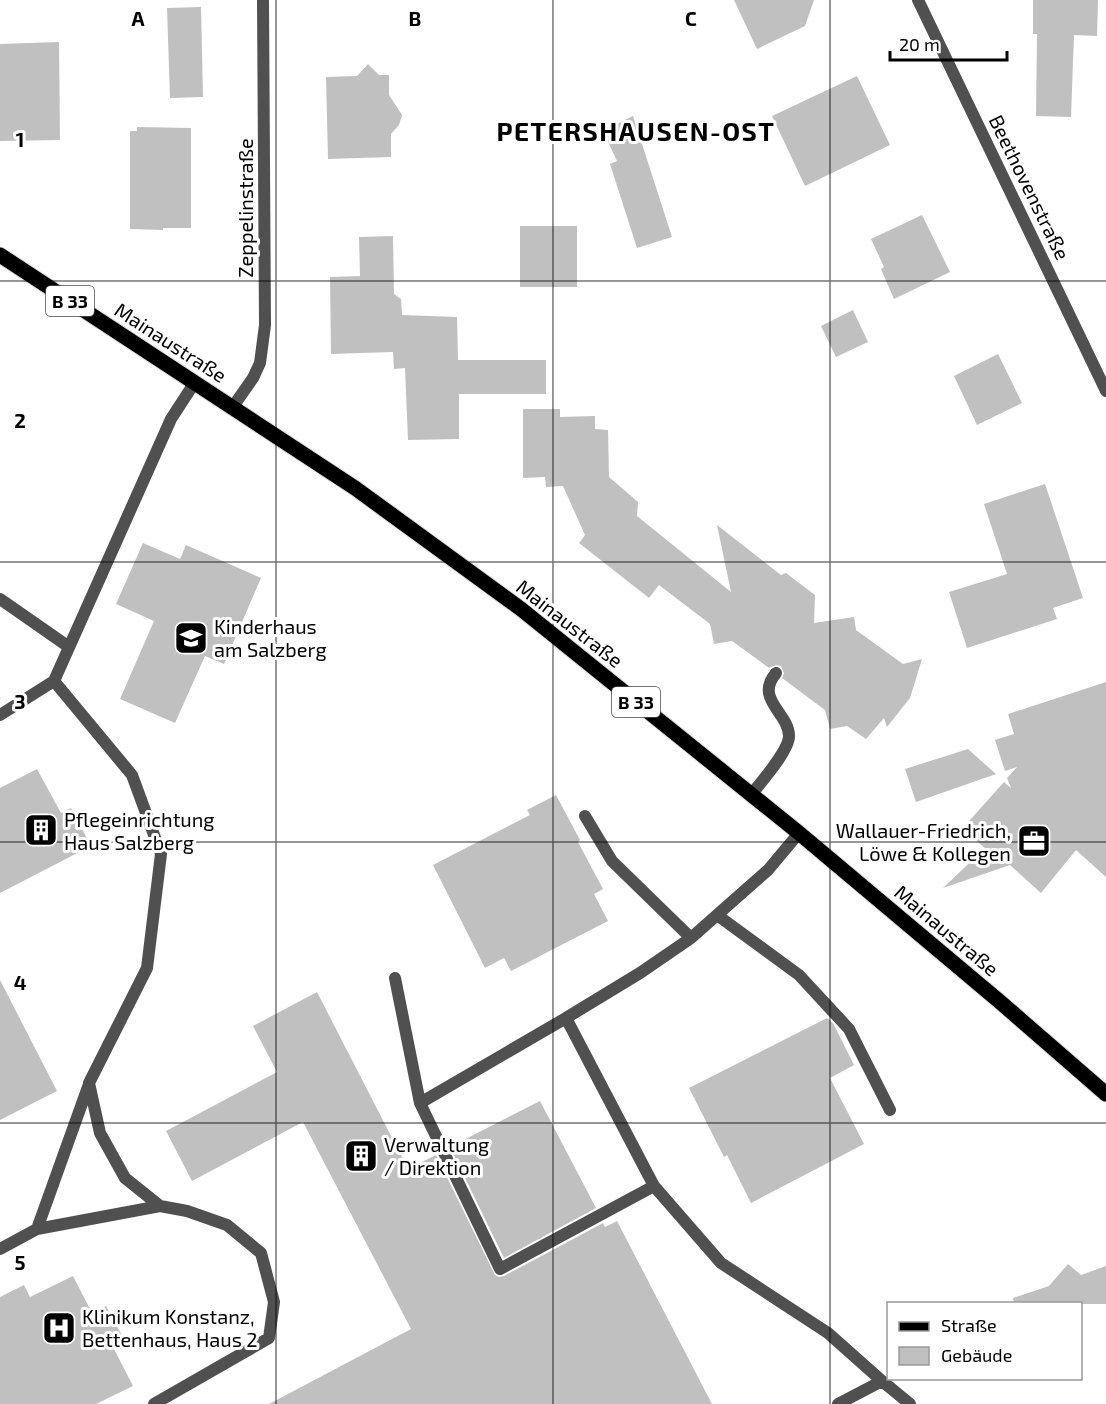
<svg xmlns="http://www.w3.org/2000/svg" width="1106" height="1404" viewBox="0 0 1106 1404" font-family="'Exo 2',sans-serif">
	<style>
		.building { fill: #c0c0c0 }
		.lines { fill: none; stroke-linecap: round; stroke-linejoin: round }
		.primary-casing { stroke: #dbdbdb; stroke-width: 17 }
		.service { stroke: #505050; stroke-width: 12 }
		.minor { stroke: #505050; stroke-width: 12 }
		.primary { stroke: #000; stroke-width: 15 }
		.grid { fill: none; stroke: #000; stroke-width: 1.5; stroke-opacity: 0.55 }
		.labels { text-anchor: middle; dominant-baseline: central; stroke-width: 6; stroke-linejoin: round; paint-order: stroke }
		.shield { fill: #fff; stroke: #4c4c4c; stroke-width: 1.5 }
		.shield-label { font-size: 18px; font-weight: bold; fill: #000 }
		.street-label { font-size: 20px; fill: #000; stroke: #fff }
		.poi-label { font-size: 20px; fill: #000; stroke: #fff; text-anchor: start }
		.district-label { font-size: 26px; font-weight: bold; letter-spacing: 1.5px; fill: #000; stroke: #fff }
		.grid-label { font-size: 20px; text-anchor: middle; font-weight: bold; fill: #000; stroke: #fff; stroke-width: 6; stroke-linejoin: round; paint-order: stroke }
	</style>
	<rect width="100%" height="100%" fill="#fff"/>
	<!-- building -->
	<path class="building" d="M734,0H814L805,26L757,49Z
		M1033,0H1098L1097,36L1074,35L1071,117L1036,116L1037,34H1033Z
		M201,7L203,97L170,98L167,8Z
		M59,42L60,140L0,141V44Z
		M368,64L379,75H389V95L402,115L399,125L391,134V157L328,159L326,77L357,76Z
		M857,76L890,145L805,186L772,116Z
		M633,116L672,237L637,248L610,164L617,161L603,131Z
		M137,127L191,128V228H163V230L130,229V131H137Z
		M922,215L950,272L894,299L881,269L884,267L871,239Z
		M520,226H577V287H520Z
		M393,236L394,294L401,299L402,315L457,317L458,360H546V394H459V439L408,440L405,368L394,369L393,352L331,354L330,277L360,276L359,237Z
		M853,310L868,342L836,357L821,326Z
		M998,354L1022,403L977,425L954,376Z
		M523,409H560V417L595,416V429L608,430L609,477L638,502L637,516L731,592L717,525L781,575L786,573L815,595L814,623L854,617L856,630L903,664L922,659L910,698L887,727L884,718L866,739L847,726L830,729L825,710L782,678L784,673L781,666L776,665L769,668L732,641L714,644L710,624L659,585L649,598L579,543L585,535L563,486L546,487L545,477L523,478Z
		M1045,484L1083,598L1053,608L1057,619L967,648L949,592L1007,574L984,504Z
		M143,543L180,559L186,545L261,578L224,664L205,656L175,723L120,699L154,621L116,604Z
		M1106,682V877L1076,850L1041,893L1010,865L943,888L985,848L962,829L1004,782L1011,788L1007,778L1017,767L1005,771L995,740L1014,734L1008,714Z
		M968,749L996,774L916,802L905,769Z
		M37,769L61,813L71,808L91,846L0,893V788Z
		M556,795L580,840L578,842L603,889L594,894L608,921L511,971L504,958L485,968L433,865L530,815L527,810Z
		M0,980L57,1091L0,1120Z
		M317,992L408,1169L436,1155L495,1275L499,1277L504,1276L603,1223L605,1227L617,1221L712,1404H269L411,1329L303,1122L192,1181L166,1131L277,1072L253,1026Z
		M827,1018L833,1023L854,1065L830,1078L864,1144L751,1203L727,1155L724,1157L689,1088Z
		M540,1101L596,1208L504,1258L450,1147Z
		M1068,1264L1081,1275L1106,1266V1304H1014L1013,1298L1049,1286Z
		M73,1276L92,1313L106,1306L125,1341L113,1347L133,1386L96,1404H0V1297L24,1285L30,1297Z"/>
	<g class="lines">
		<!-- primary casing -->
		<g class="primary-casing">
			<path id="primary" d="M0,255L355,488L521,609L799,833L999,1001L1106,1094"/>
		</g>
		<!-- service -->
		<path class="service" d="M0,599L69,647
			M54,681L132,775L161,854L147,968L89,1083L100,1133L125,1178L160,1206L187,1211L227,1225L261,1253L274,1302L269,1338L154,1404
			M0,715L54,681L171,419L195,382
			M751,795C761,782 789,751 789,736C789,713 754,699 776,673
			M585,816L612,861L691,938L717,915L799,975L849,1029L890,1110
			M717,915L768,870L799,833
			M691,938L640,973L566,1018L654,1186L721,1263L828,1333L882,1381L910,1404
			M395,978L420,1103L500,1269L654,1186
			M420,1103L566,1018
			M37,1229L89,1084
			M0,1249L37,1229L160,1206
			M838,1404L882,1381"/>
		<!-- minor -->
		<path class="minor" d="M918,0L1106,391
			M232,408L253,378L260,363L265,325L263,0"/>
		<!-- primary -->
		<use href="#primary" class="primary"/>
	</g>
	<!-- grid -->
	<path class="grid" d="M276,0V1404M553,0V1404M830,0V1404M0,281H1106M0,562H1106M0,842H1106M0,1123H1106"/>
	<!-- icons -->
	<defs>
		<g id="school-square" transform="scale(1.725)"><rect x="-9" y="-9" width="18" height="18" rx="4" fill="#000" stroke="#fff"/><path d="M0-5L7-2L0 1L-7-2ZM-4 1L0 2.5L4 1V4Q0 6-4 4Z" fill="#fff"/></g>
		<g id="building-square" transform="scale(1.725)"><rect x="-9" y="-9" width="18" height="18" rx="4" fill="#000" stroke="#fff"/><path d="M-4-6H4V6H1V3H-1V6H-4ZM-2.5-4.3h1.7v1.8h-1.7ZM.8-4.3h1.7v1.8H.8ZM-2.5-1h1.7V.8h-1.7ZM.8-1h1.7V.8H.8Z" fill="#fff"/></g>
		<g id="office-square" transform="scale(1.725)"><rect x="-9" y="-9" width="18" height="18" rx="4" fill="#000" stroke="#fff"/><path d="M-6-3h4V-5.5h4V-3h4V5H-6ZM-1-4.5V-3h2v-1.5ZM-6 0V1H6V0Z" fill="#fff"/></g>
		<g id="hospital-square" transform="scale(1.725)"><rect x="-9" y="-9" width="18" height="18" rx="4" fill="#000" stroke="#fff"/><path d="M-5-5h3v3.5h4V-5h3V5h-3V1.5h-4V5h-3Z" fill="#fff"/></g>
	</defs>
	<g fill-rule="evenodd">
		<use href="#school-square" x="191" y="638"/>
		<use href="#building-square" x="41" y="830"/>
		<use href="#office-square" x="1034" y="841"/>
		<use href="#building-square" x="361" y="1156"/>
		<use href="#hospital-square" x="59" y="1328"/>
	</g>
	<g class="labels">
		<!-- shield labels -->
		<g class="shield">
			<rect x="46" y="286" width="48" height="30" rx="4.5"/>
			<rect x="612" y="687" width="48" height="30" rx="4.5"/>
		</g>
		<g class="shield-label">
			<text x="70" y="301">B 33</text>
			<text x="636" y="702">B 33</text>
		</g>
		<!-- street labels -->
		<g class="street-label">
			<text transform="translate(1030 187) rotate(64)">Beethovenstraße</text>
			<text transform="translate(245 208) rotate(-90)">Zeppelinstraße</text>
			<text transform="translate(171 342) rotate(33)">Mainaustraße</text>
			<text transform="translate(570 623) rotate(38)">Mainaustraße</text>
			<text transform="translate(947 930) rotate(40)">Mainaustraße</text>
		</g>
		<!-- poi labels -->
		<g class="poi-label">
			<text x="214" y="626">Kinderhaus<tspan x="214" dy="23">am Salzberg</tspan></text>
			<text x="64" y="819">Pflegeinrichtung<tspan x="64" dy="23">Haus Salzberg</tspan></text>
			<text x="1011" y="830" text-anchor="end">Wallauer-Friedrich,<tspan x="1011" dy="23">Löwe &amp; Kollegen</tspan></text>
			<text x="384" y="1144">Verwaltung<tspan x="384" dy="23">/ Direktion</tspan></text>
			<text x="82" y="1316">Klinikum Konstanz,<tspan x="82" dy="23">Bettenhaus, Haus 2</tspan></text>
		</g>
		<!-- district labels -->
		<g class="district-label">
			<text x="636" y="130">PETERSHAUSEN-OST</text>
		</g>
	</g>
	<g class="grid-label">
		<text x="138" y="26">A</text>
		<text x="415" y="26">B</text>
		<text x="691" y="26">C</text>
		<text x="20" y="147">1</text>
		<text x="20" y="428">2</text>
		<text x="20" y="709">3</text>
		<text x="20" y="990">4</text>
		<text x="20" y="1270">5</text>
	</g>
	<!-- legend -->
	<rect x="887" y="1302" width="195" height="78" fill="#ffffff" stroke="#999999" stroke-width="1.5"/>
	<rect x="899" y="1322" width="30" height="9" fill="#000000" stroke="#999999" stroke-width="1.5"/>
	<text x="941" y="1332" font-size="18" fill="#000000">Straße</text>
	<rect x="899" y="1347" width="30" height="18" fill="#c0c0c0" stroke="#999999" stroke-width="1.5"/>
	<text x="941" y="1362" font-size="18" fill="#000000">Gebäude</text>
	<!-- scale -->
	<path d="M890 51v9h117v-9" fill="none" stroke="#000000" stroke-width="3"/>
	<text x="899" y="51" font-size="18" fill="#000000" stroke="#ffffff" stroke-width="4.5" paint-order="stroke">20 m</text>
</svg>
